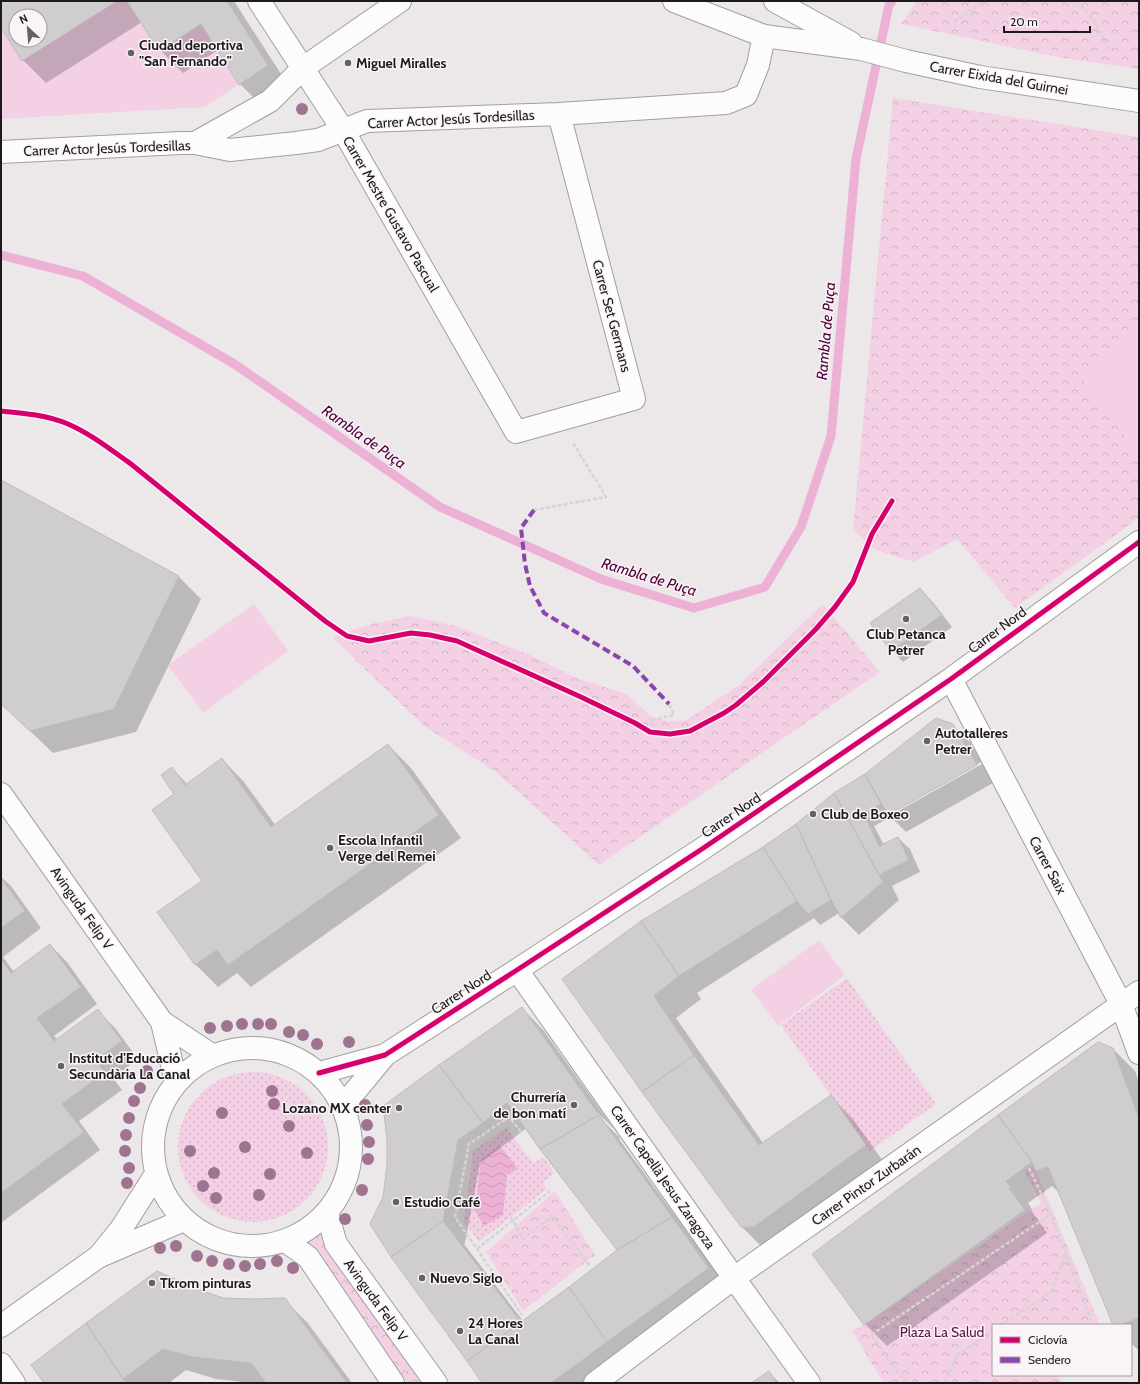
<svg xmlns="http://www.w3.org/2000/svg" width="1140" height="1384" viewBox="0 0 1140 1384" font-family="Cabin,sans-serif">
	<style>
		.grass { fill: url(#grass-dots) }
		.park { fill: url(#park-crowns) }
		.pitch { fill: #f4d0e5; fill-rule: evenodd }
		.water { fill: url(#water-waves) }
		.shadow { fill: #0003; fill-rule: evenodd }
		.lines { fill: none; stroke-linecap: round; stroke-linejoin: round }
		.stream { stroke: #edb1d6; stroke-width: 9 }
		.building { fill: #d0cdce; stroke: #bebbbd; fill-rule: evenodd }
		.minor-casing { stroke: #a19fa0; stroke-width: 24 }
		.path { stroke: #d4d4d4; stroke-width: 2.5; stroke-dasharray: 4 2; stroke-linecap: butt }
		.minor { stroke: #fcfcfc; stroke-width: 22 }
		.quiet { stroke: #8e44ad; stroke-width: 4; stroke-dasharray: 8 4; stroke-linecap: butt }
		.cycleway-casing { stroke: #faf4f8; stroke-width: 8 }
		.cycleway { stroke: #d6006c; stroke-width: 5 }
		.tree { fill: #9e7491 }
		.poi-dot { fill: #656263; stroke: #faf4f8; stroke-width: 1.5 }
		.labels { text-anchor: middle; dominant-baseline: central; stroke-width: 3; stroke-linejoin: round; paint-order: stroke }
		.poi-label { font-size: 14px; font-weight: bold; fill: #1c1a1b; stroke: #faf4f8; text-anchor: start }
		.street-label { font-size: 14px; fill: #1c1a1b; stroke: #faf4f8 }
		.park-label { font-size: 14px; fill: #5e1548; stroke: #faf4f8 }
		.water-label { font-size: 15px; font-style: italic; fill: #4f023a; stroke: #faf4f8 }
	</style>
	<defs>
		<pattern id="grass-dots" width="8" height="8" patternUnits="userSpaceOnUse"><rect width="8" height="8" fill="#f4d0e5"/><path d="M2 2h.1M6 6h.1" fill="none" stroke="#d1b2c4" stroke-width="1.8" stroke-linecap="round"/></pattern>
		<pattern id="park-crowns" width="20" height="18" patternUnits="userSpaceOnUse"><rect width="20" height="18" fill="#f4d0e5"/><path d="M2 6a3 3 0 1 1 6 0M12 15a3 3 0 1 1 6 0" fill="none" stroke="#d1b2c4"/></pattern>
		<pattern id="water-waves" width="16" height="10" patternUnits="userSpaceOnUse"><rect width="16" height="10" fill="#edb1d6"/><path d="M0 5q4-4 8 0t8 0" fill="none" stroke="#cb98b7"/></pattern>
	</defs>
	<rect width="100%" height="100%" fill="#ece8ea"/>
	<!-- grass -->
	<path class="grass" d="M847,978L936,1104L870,1151L781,1025Z
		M178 1147a75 75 0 1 1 150 0a75 75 0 1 1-150 0Z
		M506,1128L533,1163L544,1157L554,1173L543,1183L547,1189L479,1242L464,1222L473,1151Z"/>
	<!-- park -->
	<path class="park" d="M917,1H1139V69L1057,57L901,24Z
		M893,98L1139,137V518L1015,608L957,539L914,562L876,550L853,530Z
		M823,604L880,672L599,865L496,772L424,726L332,637L371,624L411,616L456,626L528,654L576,678L626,694L652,717L668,721L687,720L739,685Z
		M1034,1166L1100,1325H993V1375H1061L1058,1377L1063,1383H884L852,1331L864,1325L1041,1203L1024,1170Z
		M555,1191L595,1255L523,1311L486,1252Z
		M323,1231L432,1383H403L305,1243Z"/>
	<!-- pitch -->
	<path class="pitch" d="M1,1H227L268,65L205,107L1,119ZM16,16H40V40H16Z
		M1139,318V456L1082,378Z
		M254,604L288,651L203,713L168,665Z
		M819,940L845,975L778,1026L751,990Z"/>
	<!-- water -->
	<path class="water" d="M500,1146L518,1169L507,1175L503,1215L484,1226L475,1211L481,1159Z"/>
	<!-- shadow -->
	<path class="shadow" d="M1,1H234L290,88L262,106L240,84L218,50L183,73L160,50L142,22L46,83L23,60L1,25ZM16,16H40V40H16Z
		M1,481L178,576L201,599L136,732L53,753L1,703Z
		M920,590L932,601L952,627L903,662L892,650Z
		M952,725L970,742L993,783L906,832L891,817L874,826L884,845L898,838L910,849L920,872L892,886L899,900L859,935L842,918L839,913L820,925L814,918L697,993L701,999L676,1018L763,1143L831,1097L853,1119L888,1168L764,1249L741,1226L563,979L764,847L865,775L868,778ZM981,762L982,764L893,814V811Z
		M388,745L411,768L461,838L251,987L237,973L218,987L196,965L158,913L203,881L176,794L172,768L187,784L222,759L244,782L276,826Z
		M1,877L11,886L41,928L3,957L14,972L50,945L67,962L97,1004L54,1036L57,1040L98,1011L115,1028L138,1059L113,1078L122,1090L79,1121L100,1150L1,1223Z
		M522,1008L544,1031L614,1129L596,1111L594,1112L620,1138L619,1139L726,1285L592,1383H483L392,1256ZM527,1128L618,1250L523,1321L464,1244L465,1243L480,1163Z
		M1112,1048L1135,1071L1139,1082V1348L1137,1349L1131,1343V1325H1114L1060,1193L1052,1186L1028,1203L1032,1209L1031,1210L1047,1233L887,1346L865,1324Z
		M222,1299L284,1300L307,1322L352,1383H252L216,1379L186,1370L169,1383H45Z
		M768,1372L780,1383H753Z"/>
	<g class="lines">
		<!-- stream -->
		<path class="stream" d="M1,255L83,276L236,365L440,507L601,579L694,608L765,587L801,527L831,436L856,159L889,5L892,1"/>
	</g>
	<!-- building -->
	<path class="building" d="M1,1H117L22,61L1,28ZM16,16H40V40H16Z
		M127,1H227L268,65L239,85L201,24L159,51Z
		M1,480L179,576L114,709L30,731L1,704Z
		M920,588L942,615L891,651L870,623Z
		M936,718L953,724L977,765L888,815L865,774Z
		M388,744L439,815L228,965L217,950L195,965L157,912L202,881L152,810L174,794L161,775L172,767L185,785L222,758L271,827Z
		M865,774L881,804L864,814L879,846L898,837L909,860L879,875L834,793Z
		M834,793L883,882L841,918L831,900L796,824Z
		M796,824L831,900L808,914L797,901L763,847Z
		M763,847L797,901L679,976L641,921Z
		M1,878L25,911L1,928Z
		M641,921L679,976L654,996L694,1055L642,1092L562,979Z
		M50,944L81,987L37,1018L54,1041L98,1009L122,1041L96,1060L105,1072L62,1104L84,1132L1,1193V959L11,973Z
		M522,1007L599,1115L540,1149L507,1103L483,1123L439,1065Z
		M1098,1042L1113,1048L1139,1118V1318L1120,1325H1113L1048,1167L1036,1171L1032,1162L998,1115Z
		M694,1055L759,1145L831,1095L866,1145L754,1227H741L642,1092Z
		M439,1065L483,1123L458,1140L443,1221L391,1257L370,1224L383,1197L387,1165V1139L383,1106Z
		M599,1115L672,1217L617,1250L540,1149Z
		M998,1115L1032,1162L1006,1181L1011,1187L1009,1188L1025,1210L864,1325L812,1254Z
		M672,1217L709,1268L607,1342L569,1287L617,1250Z
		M443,1221L521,1322L467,1361L391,1257Z
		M157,1271L195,1288L223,1298L252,1299L285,1298L347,1383H266L251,1363L193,1357L163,1349L123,1379L86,1323Z
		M569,1287L607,1342L551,1383H482L467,1361Z
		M86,1323L126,1383H44L31,1365Z
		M769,1371L777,1383H751Z"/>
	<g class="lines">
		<!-- minor casing -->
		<g class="minor-casing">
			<path id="minor" d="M259,1L343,130L516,432L634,399L559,114
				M674,1L764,36L861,49L906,61L980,77L1139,101
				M775,1L851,43
				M195,143L270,101L303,68L400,1
				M1,152L181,143H195L230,150L296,143L318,140L367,121L559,114L726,103L746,95L758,65L764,36
				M951,679L1121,1004L1139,1053
				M1,794L162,1022L213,1056
				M517,970L734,1278L809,1383
				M162,1022L176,1082
				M153 1147a99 99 0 1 1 198 0a99 99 0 1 1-198 0Z
				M319,1073L385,1055L517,970L702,849L951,679L1139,542
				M343,1106L385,1055
				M327,1213L336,1244L436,1383
				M285,1241L308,1257L393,1383
				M100,1255L121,1229L156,1174
				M1,1326L98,1257L184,1220
				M1,1364L14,1383
				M595,1383L734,1278L1139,992"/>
		</g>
		<!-- path -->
		<path class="path" d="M1070,1C1090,6 1101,34 1110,51
			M954,22L984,1
			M534,510L606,497L573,443
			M650,732L652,720L674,715L669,704
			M521,1132L509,1117L469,1144L455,1217L522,1315
			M1029,1168L1051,1214L1093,1325
			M511,1217L523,1239L552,1216L590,1266
			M477,1249L550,1191
			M1001,1325L1051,1292L1066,1252
			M906,1383L871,1335L1051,1214
			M945,1383L957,1355L993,1331"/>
		<!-- minor -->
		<use href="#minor" class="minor"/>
		<!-- quiet -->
		<path class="quiet" d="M534,510L521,528L525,564L530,586L544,613L633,666L669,704"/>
		<!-- cycleway casing -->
		<g class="cycleway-casing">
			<path id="cycleway" d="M1,411C23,413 47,415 68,424C91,434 111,450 131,464L325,621L347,636L369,641L411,633L430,635L457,641L581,697L635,723L650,732L670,734L690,731L724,713L736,705L763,682L816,629L835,607L853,582L872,534L892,501
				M319,1073L385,1055L517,970L702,849L951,679L1139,542"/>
		</g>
		<!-- cycleway -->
		<use href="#cycleway" class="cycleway"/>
	</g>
	<!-- trees -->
	<g class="tree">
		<circle cx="302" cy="109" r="6"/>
		<circle cx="242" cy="1024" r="6"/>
		<circle cx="258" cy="1024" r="6"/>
		<circle cx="271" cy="1024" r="6"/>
		<circle cx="227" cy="1026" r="6"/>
		<circle cx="210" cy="1028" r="6"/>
		<circle cx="289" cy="1032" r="6"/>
		<circle cx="303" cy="1035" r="6"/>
		<circle cx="349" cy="1042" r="6"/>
		<circle cx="317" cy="1044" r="6"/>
		<circle cx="147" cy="1071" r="6"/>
		<circle cx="140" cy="1088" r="6"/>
		<circle cx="272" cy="1091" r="6"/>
		<circle cx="134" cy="1101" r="6"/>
		<circle cx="274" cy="1104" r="6"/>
		<circle cx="365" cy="1105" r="6"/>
		<circle cx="222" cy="1113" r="6"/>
		<circle cx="129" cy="1118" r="6"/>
		<circle cx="367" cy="1125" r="6"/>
		<circle cx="289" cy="1126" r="6"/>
		<circle cx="126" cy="1135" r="6"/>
		<circle cx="369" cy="1142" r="6"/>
		<circle cx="245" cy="1147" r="6"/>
		<circle cx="125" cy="1151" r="6"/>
		<circle cx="190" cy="1151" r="6"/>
		<circle cx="307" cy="1153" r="6"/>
		<circle cx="368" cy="1159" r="6"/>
		<circle cx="129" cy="1168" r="6"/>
		<circle cx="214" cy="1173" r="6"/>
		<circle cx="270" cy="1174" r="6"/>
		<circle cx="127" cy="1183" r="6"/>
		<circle cx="203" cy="1186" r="6"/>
		<circle cx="362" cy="1190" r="6"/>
		<circle cx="259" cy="1195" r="6"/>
		<circle cx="216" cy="1198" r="6"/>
		<circle cx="345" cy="1219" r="6"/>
		<circle cx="176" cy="1246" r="6"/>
		<circle cx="160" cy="1248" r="6"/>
		<circle cx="197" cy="1256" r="6"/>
		<circle cx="212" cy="1261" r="6"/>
		<circle cx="277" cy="1261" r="6"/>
		<circle cx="229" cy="1264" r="6"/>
		<circle cx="260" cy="1264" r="6"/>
		<circle cx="245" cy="1266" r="6"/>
		<circle cx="293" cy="1268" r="6"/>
	</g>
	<!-- markers -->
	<g class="poi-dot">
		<circle cx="131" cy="53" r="4"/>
		<circle cx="348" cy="63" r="4"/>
		<circle cx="906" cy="619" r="4"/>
		<circle cx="927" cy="741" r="4"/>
		<circle cx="813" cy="814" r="4"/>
		<circle cx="330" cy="848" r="4"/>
		<circle cx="61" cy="1066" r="4"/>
		<circle cx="574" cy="1105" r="4"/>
		<circle cx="399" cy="1108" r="4"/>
		<circle cx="396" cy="1202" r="4"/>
		<circle cx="422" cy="1278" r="4"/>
		<circle cx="152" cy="1283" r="4"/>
		<circle cx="460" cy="1331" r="4"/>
	</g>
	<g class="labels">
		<!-- poi labels -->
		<g class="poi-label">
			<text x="139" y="45">Ciudad deportiva<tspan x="139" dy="16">"San Fernando"</tspan></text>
			<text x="356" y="63">Miguel Miralles</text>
			<text x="906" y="634" text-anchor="middle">Club Petanca<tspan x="906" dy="16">Petrer</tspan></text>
			<text x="935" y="733">Autotalleres<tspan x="935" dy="16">Petrer</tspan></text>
			<text x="821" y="814">Club de Boxeo</text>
			<text x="338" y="840">Escola Infantil<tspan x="338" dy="16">Verge del Remei</tspan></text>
			<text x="69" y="1058">Institut d'Educació<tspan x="69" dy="16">Secundària La Canal</tspan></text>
			<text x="566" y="1097" text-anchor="end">Churrería<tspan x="566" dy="16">de bon matí</tspan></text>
			<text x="391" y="1108" text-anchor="end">Lozano MX center</text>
			<text x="404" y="1202">Estudio Café</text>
			<text x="430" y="1278">Nuevo Siglo</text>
			<text x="160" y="1283">Tkrom pinturas</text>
			<text x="468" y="1323">24 Hores<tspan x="468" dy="16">La Canal</tspan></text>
		</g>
		<!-- street labels -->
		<g class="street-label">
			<text transform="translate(999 78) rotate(10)">Carrer Eixida del Guirnei</text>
			<text transform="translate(451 119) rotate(-3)">Carrer Actor Jesús Tordesillas</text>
			<text transform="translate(107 148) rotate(-2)">Carrer Actor Jesús Tordesillas</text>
			<text transform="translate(391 214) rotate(60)">Carrer Mestre Gustavo Pascual</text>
			<text transform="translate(612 316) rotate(75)">Carrer Set Germans</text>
			<text transform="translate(997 630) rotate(-36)">Carrer Nord</text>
			<text transform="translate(731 815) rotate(-34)">Carrer Nord</text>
			<text transform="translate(1048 865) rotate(62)">Carrer Saix</text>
			<text transform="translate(82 908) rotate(55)">Avinguda Felip V</text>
			<text transform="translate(461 992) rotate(-33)">Carrer Nord</text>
			<text transform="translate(663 1177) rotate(55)">Carrer Capellà Jesus Zaragoza</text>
			<text transform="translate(866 1185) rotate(-35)">Carrer Pintor Zurbarán</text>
			<text transform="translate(376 1300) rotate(54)">Avinguda Felip V</text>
		</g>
		<!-- park labels -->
		<g class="park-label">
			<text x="942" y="1332">Plaza La Salud</text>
		</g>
		<!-- water labels -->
		<g class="water-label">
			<text transform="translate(826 331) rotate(-85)">Rambla de Puça</text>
			<text transform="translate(364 437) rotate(35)">Rambla de Puça</text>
			<text transform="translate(649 577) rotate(17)">Rambla de Puça</text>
		</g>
	</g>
	<!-- border -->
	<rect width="1140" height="1384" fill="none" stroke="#1c1a1b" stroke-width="4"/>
	<!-- legend -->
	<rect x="992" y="1324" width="140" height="52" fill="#faf4f8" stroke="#a19da0"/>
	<rect x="1000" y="1337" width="20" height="6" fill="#d6006c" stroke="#a19da0"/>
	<text x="1028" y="1344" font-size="12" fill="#1c1a1b">Ciclovía</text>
	<rect x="1000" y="1357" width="20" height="6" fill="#8e44ad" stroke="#a19da0"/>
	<text x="1028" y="1364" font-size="12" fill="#1c1a1b">Sendero</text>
	<!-- north arrow -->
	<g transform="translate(28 28) rotate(334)"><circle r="19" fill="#faf4f8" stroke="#a19da0"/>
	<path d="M0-3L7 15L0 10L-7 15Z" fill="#656263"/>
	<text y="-6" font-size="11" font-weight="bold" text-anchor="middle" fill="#1c1a1b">N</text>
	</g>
	<!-- scale -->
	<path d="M1004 26v6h86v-6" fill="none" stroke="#1c1a1b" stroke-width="2"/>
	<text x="1010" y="26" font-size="12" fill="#1c1a1b" stroke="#faf4f8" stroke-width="3" paint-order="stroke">20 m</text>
</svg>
